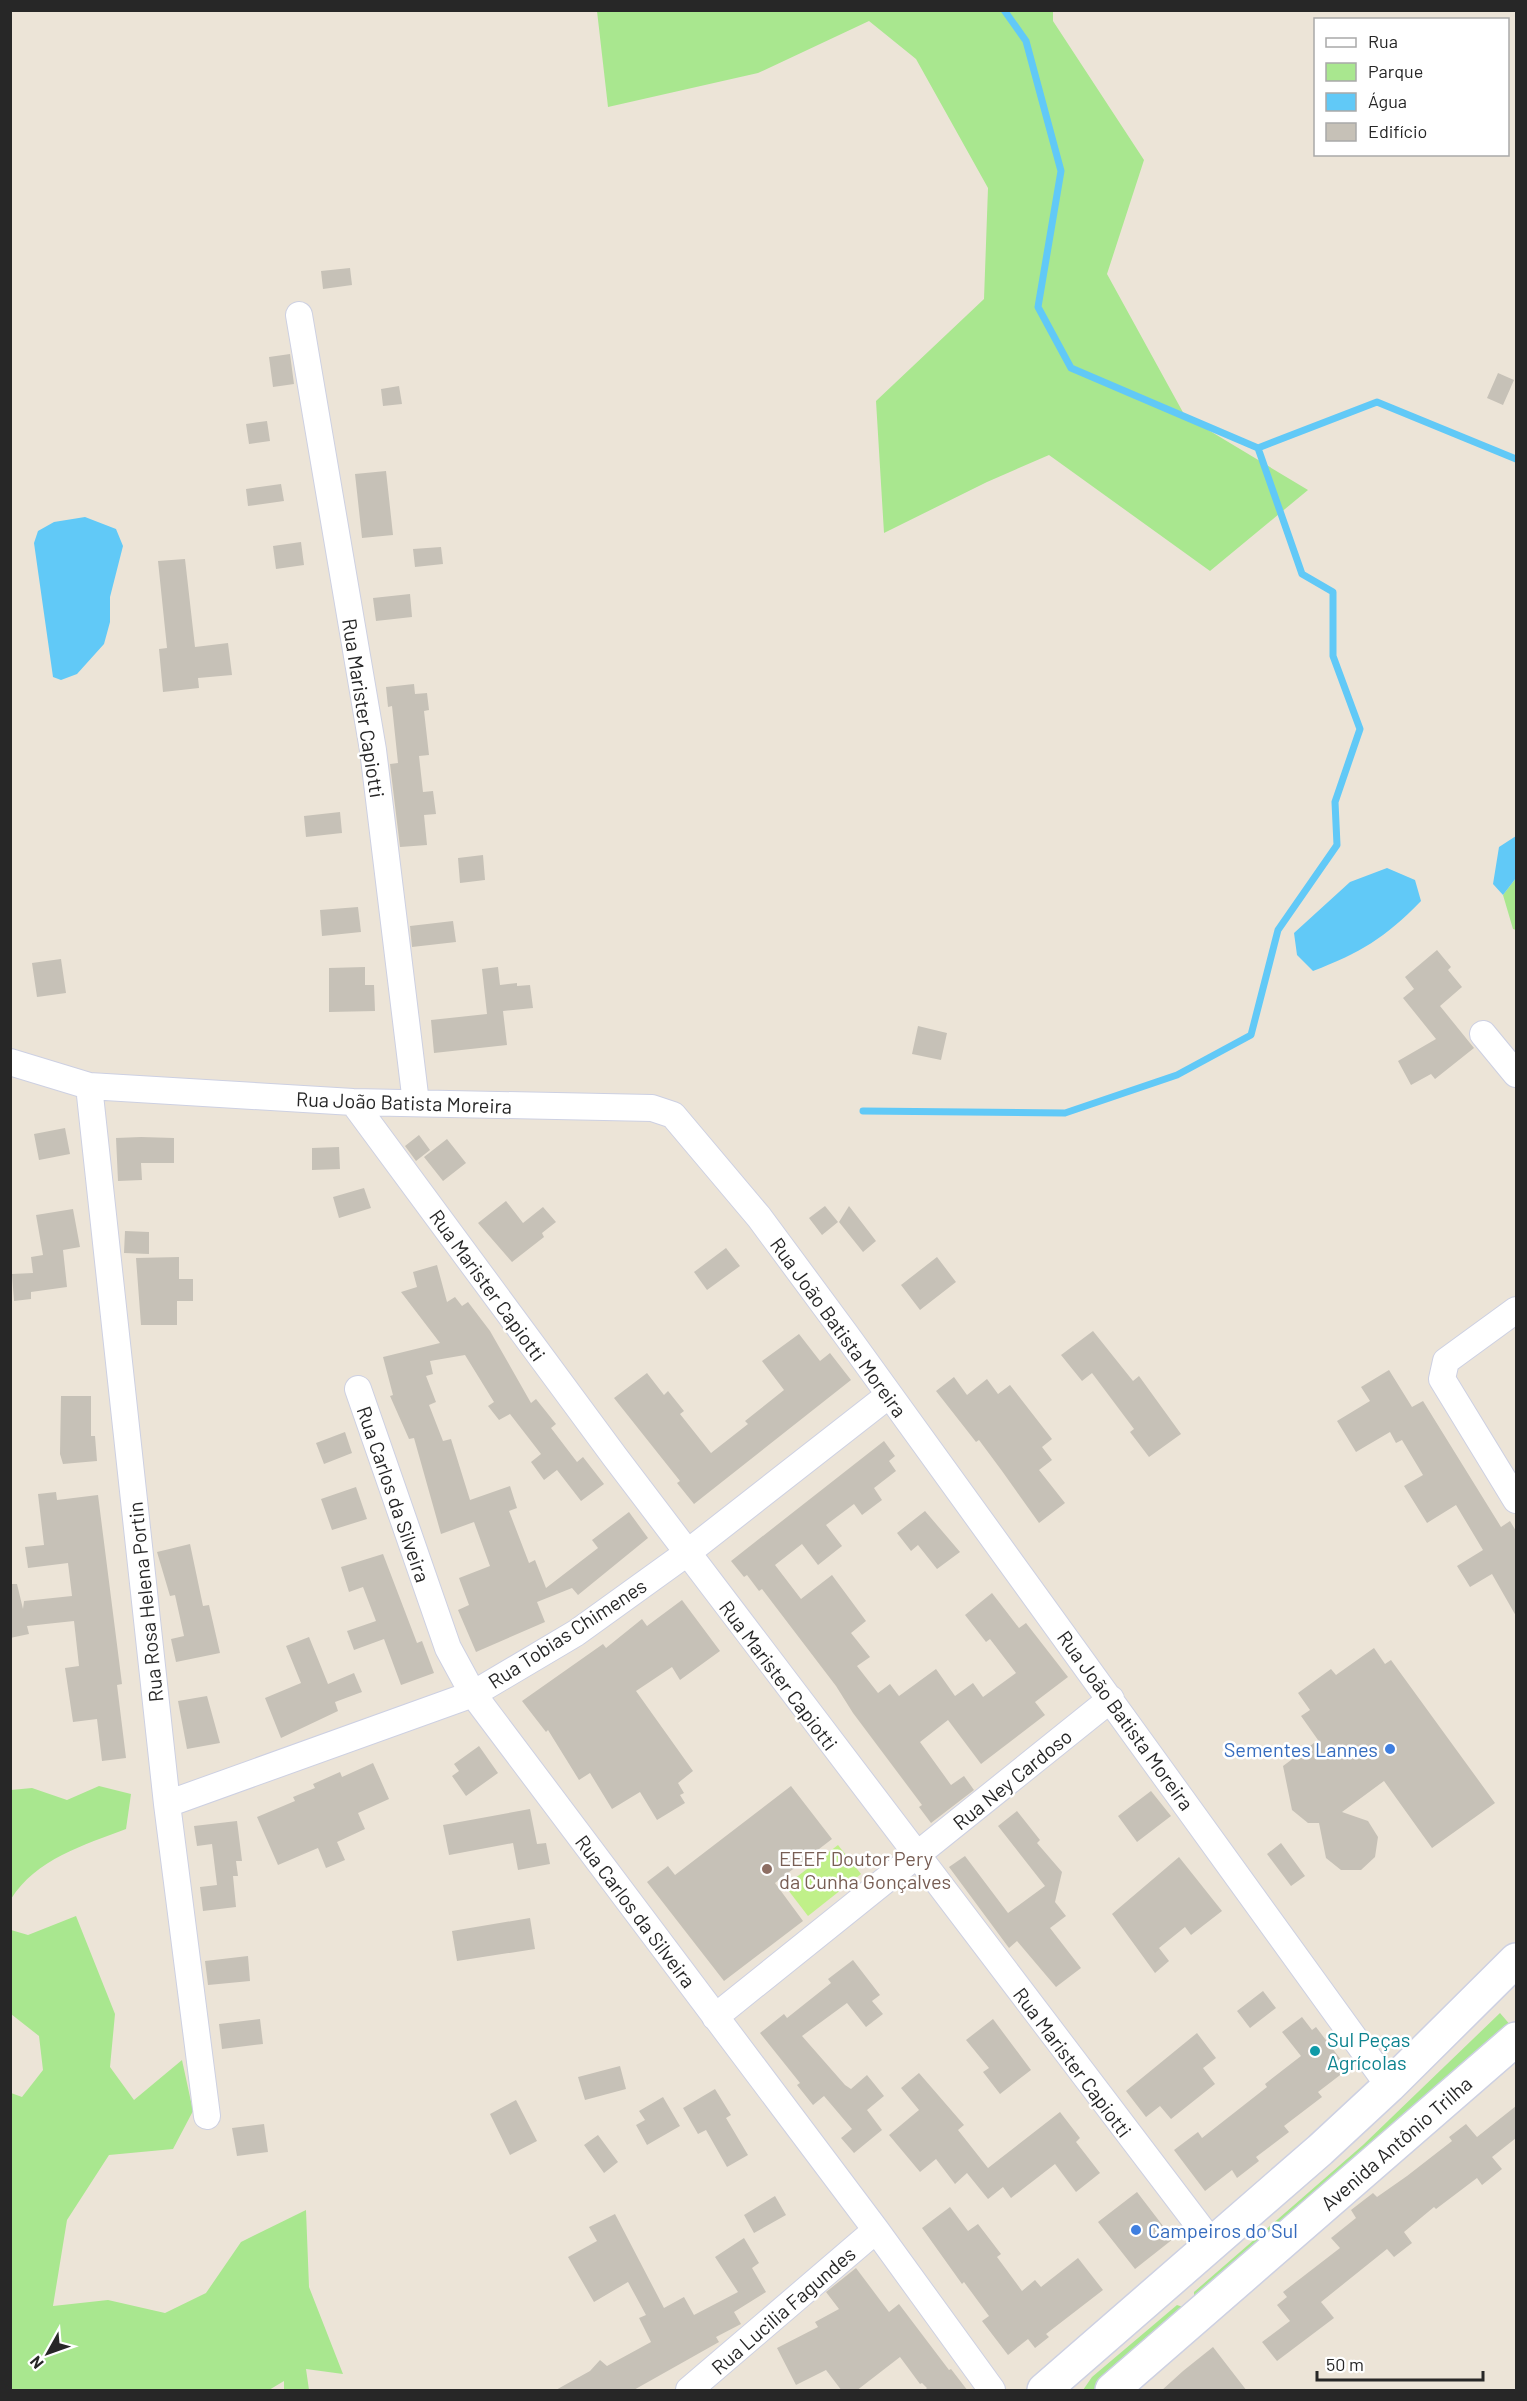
<svg xmlns="http://www.w3.org/2000/svg" width="1527" height="2401" viewBox="0 0 1527 2401" font-family="Barlow,sans-serif">
	<style>
		.green { fill: #a9e78f }
		.pitch { fill: #c0f089 }
		.water { fill: #61c9f7 }
		.lines { fill: none; stroke-linecap: round; stroke-linejoin: round }
		.stream { stroke: #61c9f7; stroke-width: 7 }
		.building { fill: #c6c1b7 }
		.minor-casing { stroke: #cdd0e2; stroke-width: 28 }
		.secondary-casing { stroke: #cdd0e2; stroke-width: 36 }
		.minor { stroke: #fff; stroke-width: 26 }
		.secondary { stroke: #fff; stroke-width: 33 }
		.shop-dot { fill: #3f7fe0; stroke: #fff; stroke-width: 2 }
		.education-dot { fill: #8d6e63; stroke: #fff; stroke-width: 2 }
		.culture-dot { fill: #0f9aa8; stroke: #fff; stroke-width: 2 }
		.labels { text-anchor: middle; dominant-baseline: central; stroke-width: 5; stroke-linejoin: round; paint-order: stroke }
		.street-label { font-size: 20px; fill: #272727; stroke: #fff }
		.shop-label { font-size: 20px; fill: #366cbe; stroke: #fff; text-anchor: end }
		.education-label { font-size: 20px; fill: #785e54; stroke: #fff; text-anchor: start }
		.culture-label { font-size: 20px; fill: #0d838f; stroke: #fff; text-anchor: start }
	</style>
	<rect width="100%" height="100%" fill="#ece4d7"/>
	<!-- green -->
	<path class="green" d="M597,11H1053V21L1144,160L1107,274L1185,416L1308,490L1210,571L1049,455L987,482L884,533L876,401L984,299L988,188L916,59L869,21L758,73L608,107Z
		M1516,878V930L1513,929L1503,895Z
		M99,1786L131,1794L126,1829C84,1845 36,1859 11,1899V1790L32,1788L67,1800Z
		M76,1916L115,2014L110,2067L134,2100L182,2060L193,2111L173,2149L109,2155L67,2220L53,2306L108,2300L165,2313L206,2293L241,2242L306,2210L309,2287L343,2374L306,2369L309,2390H284V2381L269,2390H11V2093L22,2097L43,2070L39,2036L11,2014V1930L28,1935Z
		M1500,2013L1512,2027L1197,2299L1194,2296V2292L1363,2145Z
		M1177,2305L1183,2307L1184,2313L1093,2390H1083L1092,2377Z"/>
	<!-- pitch -->
	<path class="pitch" d="M838,1845L861,1874L808,1916L785,1886Z"/>
	<!-- water -->
	<path class="water" d="M85,517L116,529L123,546L110,597V622L104,644L77,674L61,680L53,677L34,543L38,531L54,522Z
		M1516,836V878L1503,895L1493,884L1499,847Z
		M1387,868L1415,880L1421,901C1385,938 1360,953 1313,971L1297,955L1294,933L1350,882Z"/>
	<g class="lines">
		<!-- stream -->
		<path class="stream" d="M1258,448L1377,402L1516,459
			M863,1111L1065,1113L1177,1075L1251,1035L1278,930L1337,845L1335,802L1360,729L1333,656V592L1302,574L1258,448L1071,368L1038,307L1061,171L1026,41L1004,10"/>
	</g>
	<!-- building -->
	<path class="building" d="M350,268L352,285L323,289L321,271Z
		M290,354L294,384L273,387L269,357Z
		M1498,373L1514,380L1503,405L1487,398Z
		M399,386L402,404L383,406L381,389Z
		M267,421L270,441L249,444L246,424Z
		M386,471L393,535L362,538L355,474Z
		M281,484L284,501L248,506L246,489Z
		M301,542L304,565L276,569L273,546Z
		M441,547L443,564L415,567L413,549Z
		M185,559L195,647L228,643L232,675L198,678L199,688L163,692L159,649L167,648L158,561Z
		M410,594L412,617L376,621L373,598Z
		M414,684L415,694L427,693L429,710L424,711L429,755L419,756L423,792L433,791L436,814L424,815L427,845L400,847L390,764L398,763L392,706L388,707L386,687Z
		M340,812L342,833L306,837L304,816Z
		M483,855L485,880L460,883L458,858Z
		M358,907L361,932L322,936L320,910Z
		M453,921L456,942L412,947L410,926Z
		M1437,950L1451,967L1448,970L1462,987L1440,1006L1474,1048L1435,1079L1431,1074L1411,1085L1398,1061L1436,1039L1403,998L1414,989L1405,977Z
		M61,959L66,993L37,997L32,963Z
		M365,967V985H374L375,1011L329,1012V968Z
		M498,967L500,985L517,983V986L530,985L533,1008L503,1011L507,1045L434,1053L431,1020L487,1014L482,969Z
		M918,1026L947,1033L941,1060L912,1054Z
		M65,1128L70,1154L39,1160L34,1134Z
		M419,1135L430,1150L416,1161L405,1146Z
		M141,1137L174,1138V1163H141L142,1180L118,1181L116,1138Z
		M447,1139L466,1163L443,1181L424,1157Z
		M339,1147L340,1169L312,1170V1148Z
		M364,1188L371,1208L339,1218L333,1197Z
		M506,1201L523,1223L543,1207L556,1222L542,1233L544,1237L512,1262L478,1223Z
		M825,1206L838,1222L822,1235L809,1218Z
		M849,1206L876,1241L863,1252L839,1222Z
		M73,1209L80,1247L63,1250L67,1287L31,1292V1299L14,1301L12,1274L33,1273L31,1257L43,1255L36,1215Z
		M125,1231L149,1232V1254L124,1253Z
		M726,1248L740,1266L707,1290L694,1272Z
		M179,1257V1279H193V1301H177V1325H141L136,1258Z
		M937,1257L956,1282L920,1310L901,1285Z
		M437,1265L447,1302L455,1297L462,1306L468,1302L490,1331L531,1403L536,1399L556,1424L551,1428L577,1462L583,1457L604,1484L581,1501L557,1470L544,1480L531,1462L541,1454L510,1414L499,1420L488,1406L494,1402L465,1355L430,1361L433,1374L426,1376L436,1402L429,1405L443,1441L451,1439L470,1500L510,1486L517,1508L509,1511L529,1563L535,1560L546,1588L598,1548L592,1540L629,1512L648,1538L578,1595L572,1588L537,1602L545,1622L476,1652L458,1610L469,1605L459,1578L490,1566L474,1522L441,1534L414,1438L409,1439L390,1396L393,1395L383,1357L440,1343L401,1292L417,1287L413,1272Z
		M1093,1331L1133,1381L1139,1376L1181,1434L1149,1457L1130,1432L1134,1429L1092,1373L1082,1381L1061,1355Z
		M799,1334L820,1361L830,1353L851,1380L694,1504L677,1483L680,1481L614,1398L647,1373L664,1395L668,1391L684,1411L680,1414L711,1453L748,1424L745,1421L784,1390L762,1361Z
		M1389,1370L1412,1407L1423,1401L1501,1527L1510,1521L1516,1531V1616L1492,1574L1470,1587L1457,1566L1483,1550L1456,1505L1427,1523L1404,1486L1423,1475L1402,1440L1396,1443L1390,1432L1356,1452L1337,1421L1370,1401L1361,1387Z
		M954,1377L967,1395L987,1379L998,1394L1010,1385L1052,1439L1042,1447L1052,1460L1039,1470L1065,1503L1039,1523L1002,1471L979,1440L976,1442L936,1391Z
		M61,1396H91V1436H95L97,1461L63,1464L60,1454Z
		M345,1432L352,1453L324,1464L316,1443Z
		M884,1441L895,1456L889,1461L896,1471L874,1488L882,1500L862,1515L854,1504L826,1525L842,1546L818,1565L802,1544L775,1565L801,1599L832,1575L866,1621L851,1633L870,1657L857,1666L878,1693L890,1684L899,1696L936,1669L955,1696L973,1683L983,1697L1016,1673L990,1639L986,1642L965,1615L992,1593L1019,1628L1026,1623L1068,1677L1035,1702L1045,1715L981,1764L948,1720L920,1742L951,1785L964,1776L974,1790L931,1823L919,1807L922,1805L853,1713L836,1686L762,1589L759,1591L747,1575L744,1577L731,1561Z
		M356,1487L367,1519L332,1530L321,1499Z
		M56,1492L57,1500L98,1495L122,1684L117,1685L126,1758L102,1761L97,1719L73,1722L65,1668L79,1666L74,1621L27,1626L29,1634L10,1638V1584H17L23,1609L24,1601L72,1596L68,1563L28,1568L25,1547L44,1545L38,1494Z
		M925,1511L960,1552L937,1569L918,1545L911,1551L897,1533Z
		M190,1544L203,1606L209,1605L220,1653L176,1662L171,1639L184,1636L175,1595L170,1596L157,1552Z
		M383,1554L417,1643L422,1641L434,1673L401,1685L384,1639L354,1650L347,1631L376,1621L363,1587L349,1592L341,1567Z
		M682,1600L720,1651L680,1680L672,1667L636,1691L693,1771L678,1783L684,1793L680,1795L685,1803L657,1820L640,1792L612,1809L590,1773L579,1780L548,1730L546,1732L522,1701L603,1644L606,1648L642,1619L647,1626Z
		M309,1637L328,1684L354,1673L362,1692L335,1702L338,1711L281,1738L265,1698L301,1683L286,1646Z
		M1374,1648L1385,1664L1391,1660L1495,1803L1432,1848L1384,1781L1342,1812L1368,1821L1378,1837L1375,1857L1361,1870H1341L1326,1858L1319,1823H1308L1292,1810L1283,1766L1318,1740L1301,1716L1310,1710L1298,1693L1331,1669L1336,1675Z
		M207,1696L220,1743L187,1749L178,1701Z
		M479,1746L498,1773L466,1796L452,1776L459,1771L454,1764Z
		M373,1763L389,1799L358,1813L365,1829L337,1842L345,1860L326,1868L318,1848L278,1865L257,1817L295,1801L293,1797L315,1788L313,1784L340,1772L342,1777Z
		M791,1786L832,1839L775,1883L803,1921L724,1981L647,1882L668,1866L675,1875Z
		M1151,1791L1171,1816L1137,1842L1118,1816Z
		M530,1809L537,1844L546,1843L550,1864L518,1870L513,1843L449,1855L443,1825Z
		M1017,1811L1040,1840L1037,1843L1062,1872L1055,1902L1066,1916L1050,1928L1081,1968L1056,1987L1017,1941L1009,1948L949,1867L965,1856L1008,1913L1045,1886L998,1826Z
		M237,1821L242,1861H236L238,1876H233L236,1907L203,1911L200,1887L217,1885L212,1844L197,1846L194,1826Z
		M1281,1843L1305,1876L1291,1886L1267,1854Z
		M1179,1857L1222,1911L1191,1935L1185,1927L1159,1948L1169,1961L1155,1973L1112,1914Z
		M530,1918L535,1949L457,1961L452,1931Z
		M248,1956L250,1981L208,1985L205,1961Z
		M853,1960L880,1995L872,2001L883,2014L866,2027L847,2003L802,2036L845,2085L851,2089L867,2075L884,2096L867,2110L882,2130L854,2153L841,2138L852,2129L824,2096L813,2105L797,2085L800,2083L760,2033L784,2014L787,2018L831,1983L828,1979Z
		M1263,1991L1276,2008L1250,2028L1237,2011Z
		M1302,2017L1312,2030L1316,2027L1348,2069L1318,2092L1322,2097L1284,2126L1289,2132L1256,2157L1259,2161L1237,2178L1232,2170L1205,2191L1174,2150L1198,2132L1202,2138L1267,2087L1265,2084L1301,2056L1282,2032Z
		M260,2019L263,2044L222,2049L219,2024Z
		M993,2019L1031,2070L1000,2094L983,2072L989,2068L966,2040Z
		M1197,2033L1216,2058L1203,2068L1215,2084L1171,2119L1160,2106L1146,2117L1126,2091Z
		M620,2066L626,2089L585,2100L578,2077Z
		M919,2073L964,2125L958,2130L988,2168L1060,2112L1080,2138L1076,2142L1100,2173L1076,2192L1055,2164L1011,2198L1003,2187L988,2199L967,2173L955,2184L936,2159L920,2172L889,2135L919,2110L901,2088Z
		M715,2089L731,2115L726,2118L748,2155L727,2167L706,2130L698,2134L683,2108Z
		M663,2097L680,2126L647,2145L636,2125L645,2120L639,2111Z
		M516,2100L537,2141L510,2155L490,2114Z
		M1516,2106V2138L1492,2157L1502,2169L1482,2185L1477,2178L1436,2209L1434,2207L1404,2232L1412,2243L1394,2257L1387,2249L1321,2302L1334,2318L1277,2361L1262,2342L1290,2321L1277,2305L1287,2297L1283,2292L1340,2248L1331,2238L1356,2218L1351,2210L1373,2193L1377,2197L1407,2176L1452,2141L1449,2137L1466,2124L1477,2137Z
		M264,2124L268,2152L237,2156L232,2128Z
		M598,2135L618,2162L604,2173L584,2145Z
		M1137,2192L1173,2239L1135,2269L1098,2222Z
		M775,2196L786,2215L754,2233L744,2215Z
		M950,2207L968,2231L978,2224L1001,2254L997,2257L1022,2291L1035,2280L1041,2287L1078,2258L1103,2290L1046,2334L1049,2337L1035,2348L1028,2339L1008,2355L982,2321L989,2316L964,2282L962,2284L922,2228Z
		M615,2214L664,2308L684,2297L694,2315L738,2292L715,2257L744,2238L759,2263L752,2268L766,2292L734,2312L741,2324L716,2337L719,2342L632,2391H554L590,2371L600,2360L607,2366L651,2342L639,2318L646,2315L628,2282L594,2302L568,2257L597,2241L589,2227Z
		M856,2268L889,2312L899,2304L949,2370L951,2369L968,2391H924L927,2388L922,2383L920,2384L900,2357L856,2391H842L826,2370L796,2385L777,2348L818,2327L815,2322L839,2309L826,2292Z
		M1213,2347L1247,2391H1161L1183,2371Z"/>
	<g class="lines">
		<!-- minor casing -->
		<g class="minor-casing">
			<path id="minor" d="M299,315L373,750L416,1103
				M1483,1034L1516,1074
				M10,1062L89,1086L353,1102L652,1108L673,1115L759,1217L847,1336L1389,2086
				M89,1086L167,1804L207,2116
				M353,1102L615,1457L1212,2243
				M1516,1310L1446,1361L1442,1379L1516,1500
				M358,1389L448,1648L473,1694L876,2230L992,2390
				M167,1804L473,1694L576,1633L687,1553L889,1395
				M715,2017L1111,1699
				M689,2390L876,2230"/>
		</g>
		<!-- secondary casing -->
		<g class="secondary-casing">
			<path id="secondary" d="M1044,2390L1320,2150L1389,2086L1516,1960
				M1112,2390L1516,2039"/>
		</g>
		<!-- minor -->
		<use href="#minor" class="minor"/>
		<!-- secondary -->
		<use href="#secondary" class="secondary"/>
	</g>
	<!-- markers -->
	<g class="shop-dot">
		<circle cx="1390" cy="1749" r="6"/>
		<circle cx="1136" cy="2230" r="6"/>
	</g>
	<circle class="education-dot" cx="767" cy="1869" r="6"/>
	<circle class="culture-dot" cx="1315" cy="2051" r="6"/>
	<g class="labels">
		<!-- street labels -->
		<g class="street-label">
			<text transform="translate(364 708) rotate(81)">Rua Marister Capiotti</text>
			<text transform="translate(404 1102) rotate(2)">Rua João Batista Moreira</text>
			<text transform="translate(488 1285) rotate(54)">Rua Marister Capiotti</text>
			<text transform="translate(839 1327) rotate(54)">Rua João Batista Moreira</text>
			<text transform="translate(394 1494) rotate(71)">Rua Carlos da Silveira</text>
			<text transform="translate(145 1602) rotate(-96)">Rua Rosa Helena Portin</text>
			<text transform="translate(567 1633) rotate(-33)">Rua Tobias Chimenes</text>
			<text transform="translate(779 1675) rotate(53)">Rua Marister Capiotti</text>
			<text transform="translate(1126 1720) rotate(54)">Rua João Batista Moreira</text>
			<text transform="translate(1012 1779) rotate(-39)">Rua Ney Cardoso</text>
			<text transform="translate(636 1911) rotate(53)">Rua Carlos da Silveira</text>
			<text transform="translate(1073 2062) rotate(53)">Rua Marister Capiotti</text>
			<text transform="translate(1396 2143) rotate(-41)">Avenida Antônio Trilha</text>
			<text transform="translate(783 2310) rotate(-41)">Rua Lucilia Fagundes</text>
		</g>
		<!-- shop labels -->
		<g class="shop-label">
			<text x="1378" y="1749">Sementes Lannes</text>
			<text x="1148" y="2230" text-anchor="start">Campeiros do Sul</text>
		</g>
		<!-- education labels -->
		<g class="education-label">
			<text x="779" y="1858">EEEF Doutor Pery<tspan x="779" dy="23">da Cunha Gonçalves</tspan></text>
		</g>
		<!-- culture labels -->
		<g class="culture-label">
			<text x="1327" y="2039">Sul Peças<tspan x="1327" dy="23">Agrícolas</tspan></text>
		</g>
	</g>
	<!-- border -->
	<rect width="1527" height="2401" fill="none" stroke="#272727" stroke-width="24"/>
	<!-- legend -->
	<rect x="1314" y="18" width="195" height="138" fill="#ffffff" stroke="#a9a9a9" stroke-width="1.5"/>
	<rect x="1326" y="38" width="30" height="9" fill="#ffffff" stroke="#a9a9a9" stroke-width="1.5"/>
	<text x="1368" y="48" font-size="18" fill="#272727">Rua</text>
	<rect x="1326" y="63" width="30" height="18" fill="#a9e78f" stroke="#a9a9a9" stroke-width="1.5"/>
	<text x="1368" y="78" font-size="18" fill="#272727">Parque</text>
	<rect x="1326" y="93" width="30" height="18" fill="#61c9f7" stroke="#a9a9a9" stroke-width="1.5"/>
	<text x="1368" y="108" font-size="18" fill="#272727">Água</text>
	<rect x="1326" y="123" width="30" height="18" fill="#c6c1b7" stroke="#a9a9a9" stroke-width="1.5"/>
	<text x="1368" y="138" font-size="18" fill="#272727">Edifício</text>
	<!-- north arrow -->
	<g transform="translate(48 2353) rotate(230)" stroke="#ffffff" stroke-width="4.5" paint-order="stroke">
	<path d="M0-4.5L10 22L0 15L-10 22Z" fill="#272727"/>
	<text y="-9" font-size="16" font-weight="bold" text-anchor="middle" fill="#272727">N</text>
	</g>
	<!-- scale -->
	<path d="M1317 2371v9h166v-9" fill="none" stroke="#272727" stroke-width="3"/>
	<text x="1326" y="2371" font-size="18" fill="#272727" stroke="#ffffff" stroke-width="4.5" paint-order="stroke">50 m</text>
</svg>
